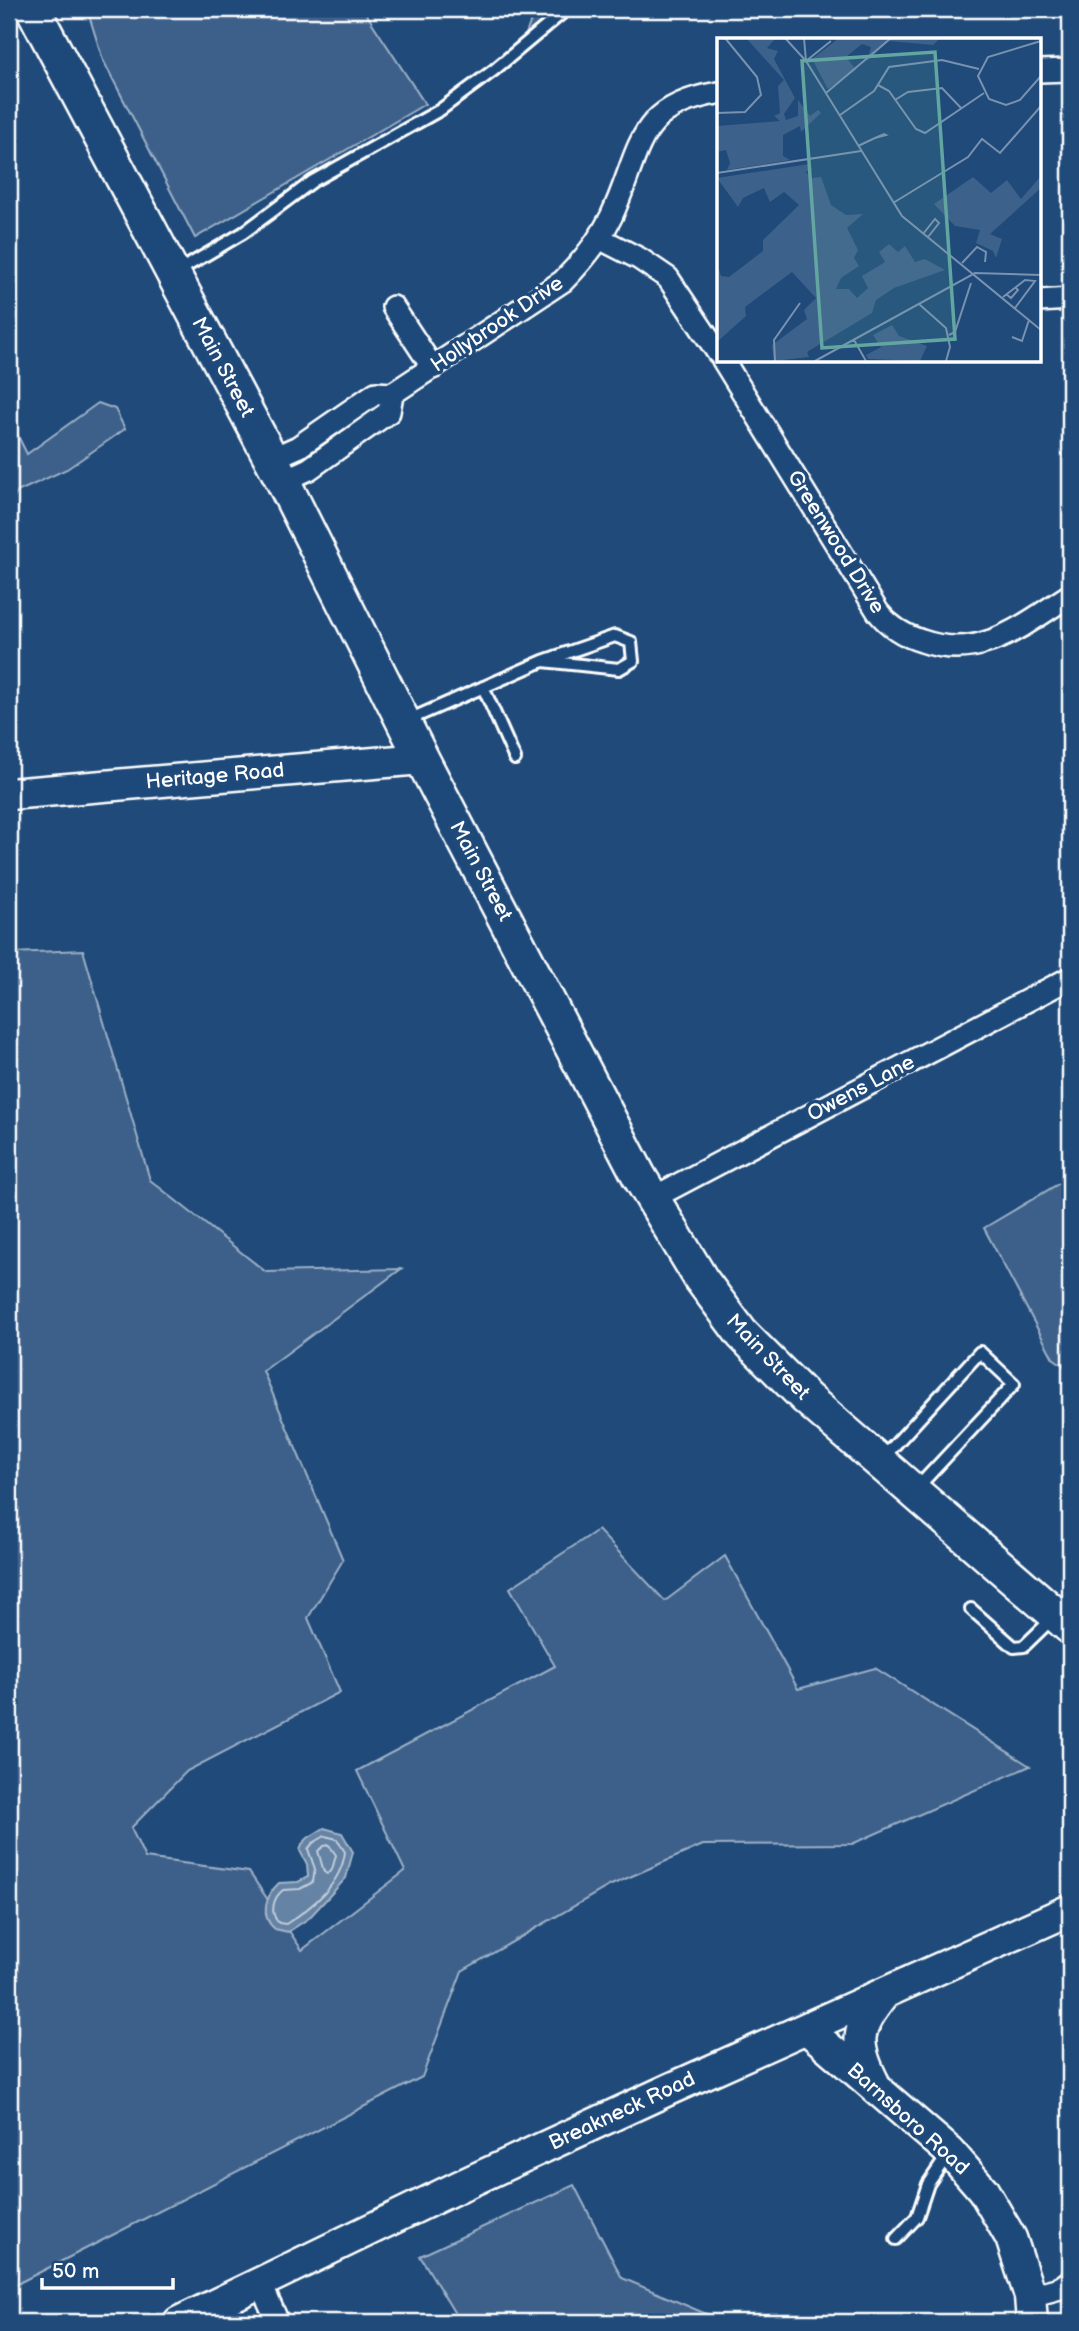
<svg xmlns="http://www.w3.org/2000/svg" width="1079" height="2331" viewBox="0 0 1079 2331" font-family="'Balsamiq Sans',sans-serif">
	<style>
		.green { fill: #3c618b; stroke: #9eb0c5; stroke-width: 2 }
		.water { fill: #6583a4; stroke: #a3b5c8; stroke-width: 2 }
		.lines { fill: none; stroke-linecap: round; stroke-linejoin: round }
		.shore { stroke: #c1cddb; stroke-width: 2 }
		.lane-casing { stroke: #fff; stroke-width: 16 }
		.street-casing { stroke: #fff; stroke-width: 26 }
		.secondary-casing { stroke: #fff; stroke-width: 35 }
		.primary-casing { stroke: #fff; stroke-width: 38 }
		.lane { stroke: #1f4a7a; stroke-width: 10 }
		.street { stroke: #1f4a7a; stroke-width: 21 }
		.secondary { stroke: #1f4a7a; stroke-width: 30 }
		.primary { stroke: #1f4a7a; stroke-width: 33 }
		.labels { text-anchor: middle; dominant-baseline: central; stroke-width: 7; stroke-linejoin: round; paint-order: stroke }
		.street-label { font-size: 21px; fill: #fff; stroke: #1f4a7a }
		.inset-road { fill: none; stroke: #7992af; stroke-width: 2 }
		.view { fill: #63a6a1; fill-opacity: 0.15; stroke: #63a6a1; stroke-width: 3.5 }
		.inset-edge { fill: none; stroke: #fff; stroke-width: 3.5 }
	</style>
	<rect width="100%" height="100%" fill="#1f4a7a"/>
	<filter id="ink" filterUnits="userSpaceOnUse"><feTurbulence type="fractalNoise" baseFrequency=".0143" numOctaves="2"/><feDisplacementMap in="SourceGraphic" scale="14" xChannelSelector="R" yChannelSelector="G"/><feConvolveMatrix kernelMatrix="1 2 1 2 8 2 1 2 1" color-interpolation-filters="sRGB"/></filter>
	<g filter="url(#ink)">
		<!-- green -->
		<path class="green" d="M87,9H363L425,104L195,238L103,60Z
			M535,9H558L526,34Z
			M98,403L115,409L125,429L67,469L17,492L9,508V418L27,454Z
			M9,949L12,953L83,950L150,1180L266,1272L401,1269L263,1371L343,1560L308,1618L340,1692L187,1771L131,1828L145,1858L249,1872L302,1950L405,1871L357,1771L555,1666L510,1588L598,1530L665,1601L725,1556L798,1689L875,1668L1030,1766L852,1844L703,1845L609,1886L462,1971L422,2077L9,2288Z
			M1070,1177V1370L1053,1358L984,1228Z
			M574,2185L622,2278L725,2322H460L420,2256Z"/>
		<!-- water -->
		<path class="water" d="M324,1828L342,1833L353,1852L346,1878L309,1918L288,1932L275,1929C259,1916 266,1895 279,1883L298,1882L308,1877L307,1864L300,1851L302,1844L308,1838Z"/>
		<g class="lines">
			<!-- shore -->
			<path class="shore" d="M325,1836L337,1839L345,1852C341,1885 312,1907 286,1924L279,1923C269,1913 273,1898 283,1890L300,1889L313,1882L315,1869L308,1849L313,1843Z
				M329,1845L336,1855L332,1870L327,1874L324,1872L318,1851L324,1846Z"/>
			<!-- lane casing -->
			<g class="lane-casing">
				<path id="lane" d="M175,273L243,233L313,181L440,110L494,70L567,9
					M483,687L515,759
					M406,721L543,661L615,636L631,642L633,661L619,669L543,661
					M881,1460L980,1352L1014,1384L916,1489
					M971,1609L1014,1647L1024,1646L1054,1617
					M896,2239L917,2217L928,2184L949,2153"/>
			</g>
			<!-- street casing -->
			<g class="street-casing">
				<path id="street" d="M1039,71L1070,70
					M599,238L640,259L668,278L718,353
					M1039,301L1070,299
					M393,307L433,368
					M723,360L878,612C889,626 905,636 922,641C981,662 1023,625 1070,595
					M271,459L298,447L376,393L392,394L563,281C582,262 599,241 611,217C642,151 633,107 718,93
					M283,481L309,469L389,412L392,394
					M653,1198L1070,978
					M260,2283L278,2322
					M1030,2296L1060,2288L1070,2281"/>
			</g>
			<!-- secondary casing -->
			<g class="secondary-casing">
				<path id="secondary" d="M9,794L422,759
					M807,2029L950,2152L983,2190L1011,2238L1030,2296L1032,2322
					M874,2083C853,2042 856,2028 885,1993
					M179,2322L460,2186L670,2089L1070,1910"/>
			</g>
			<!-- primary casing -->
			<g class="primary-casing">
				<path id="primary" d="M33,9L283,481L422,759L639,1176L701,1279L742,1334L806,1398L1070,1627"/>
			</g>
			<!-- lane -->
			<use href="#lane" class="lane"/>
			<!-- street -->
			<use href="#street" class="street"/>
			<!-- secondary -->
			<use href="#secondary" class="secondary"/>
			<!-- primary -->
			<use href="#primary" class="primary"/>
		</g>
	</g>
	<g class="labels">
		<!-- street labels -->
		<g class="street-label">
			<text transform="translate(497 324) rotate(-34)">Hollybrook Drive</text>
			<text transform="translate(223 367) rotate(62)">Main Street</text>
			<text transform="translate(836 542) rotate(58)">Greenwood Drive</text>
			<text transform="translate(215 776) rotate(-5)">Heritage Road</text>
			<text transform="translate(481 871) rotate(62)">Main Street</text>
			<text transform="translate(861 1088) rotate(-28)">Owens Lane</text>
			<text transform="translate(768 1357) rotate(46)">Main Street</text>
			<text transform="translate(622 2111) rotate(-25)">Breakneck Road</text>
			<text transform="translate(908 2119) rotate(42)">Barnsboro Road</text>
		</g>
	</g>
	<!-- overview -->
	<g transform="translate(717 38)">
		<rect width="324" height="324" fill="#1f4a7a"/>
		<path d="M29,0H59L50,10L61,13L57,21L78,60L67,76L69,82L81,78V62L93,78L101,72L104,75L84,94L83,88L66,97V118L73,122L10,132L13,125L9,112L0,114V88L63,83L57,78L63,75L61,48L67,42ZM122,0H223L216,7L172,3L150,23L154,9L145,6L129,19L139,32L111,51L95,21ZM92,126L95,131L89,134L95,140L104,139L114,167L129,177L146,176L130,190L141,212L137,220L142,228L124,240L119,251H132L140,260L151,250L145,238L168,224L162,214L172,206L181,214L188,208L198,224L208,221L228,232L177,250L159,262L155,275L90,314L92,319L57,323L55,307L90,281L87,272L99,260L75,234L28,269L29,278L0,304V224L4,238L12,239L46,213V202L82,167L67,154L53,164L47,150L26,160L21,169L0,140ZM324,138V150L273,196L285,201L279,220L276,213L259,205L263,192L238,188L217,166L256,139L274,155L290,142L304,161ZM175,287L182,298L210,308L203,323L151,321L149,317L164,309L156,297Z" fill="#3c618b"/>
		<path class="inset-road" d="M68,0L89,23M87,0L89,23L185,178L324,292M324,3L271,19L261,38L272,61L289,67L303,62L324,38M89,23L114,3M161,47L172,53L199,91L208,95L267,55M109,55L174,0M178,62L191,54L225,50L245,71M0,75L28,74L44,57L40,39L8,0M123,77L157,53L172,29L225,22L262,31M141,108L158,100L167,96L169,97L158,100M0,135L144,113M176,165L251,119L265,101L283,115L324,68M206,196L218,181L222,185L211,199M245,225L260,209L269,214L268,224M289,256L294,260L301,252L298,249M286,259L308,242L318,243L298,270M202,266L229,290L233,309L229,323M232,297L238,294L254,245M295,299L305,303L312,282M137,302L149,323M58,323L57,302L83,265M98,323L258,235L324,237"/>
		<path class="view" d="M218,14L238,301L105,310L85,23Z"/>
		<rect width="324" height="324" class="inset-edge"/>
	</g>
	<!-- margin -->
	<rect width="1079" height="2331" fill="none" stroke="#1f4a7a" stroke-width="35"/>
	<rect x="18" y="18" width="1044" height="2296" fill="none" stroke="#fff" stroke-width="2.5" filter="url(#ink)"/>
	<!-- scale -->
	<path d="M42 2278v10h131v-10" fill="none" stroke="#ffffff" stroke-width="3.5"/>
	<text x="52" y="2278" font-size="21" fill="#ffffff" stroke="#1f4a7a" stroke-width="5" paint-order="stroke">50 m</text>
</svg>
